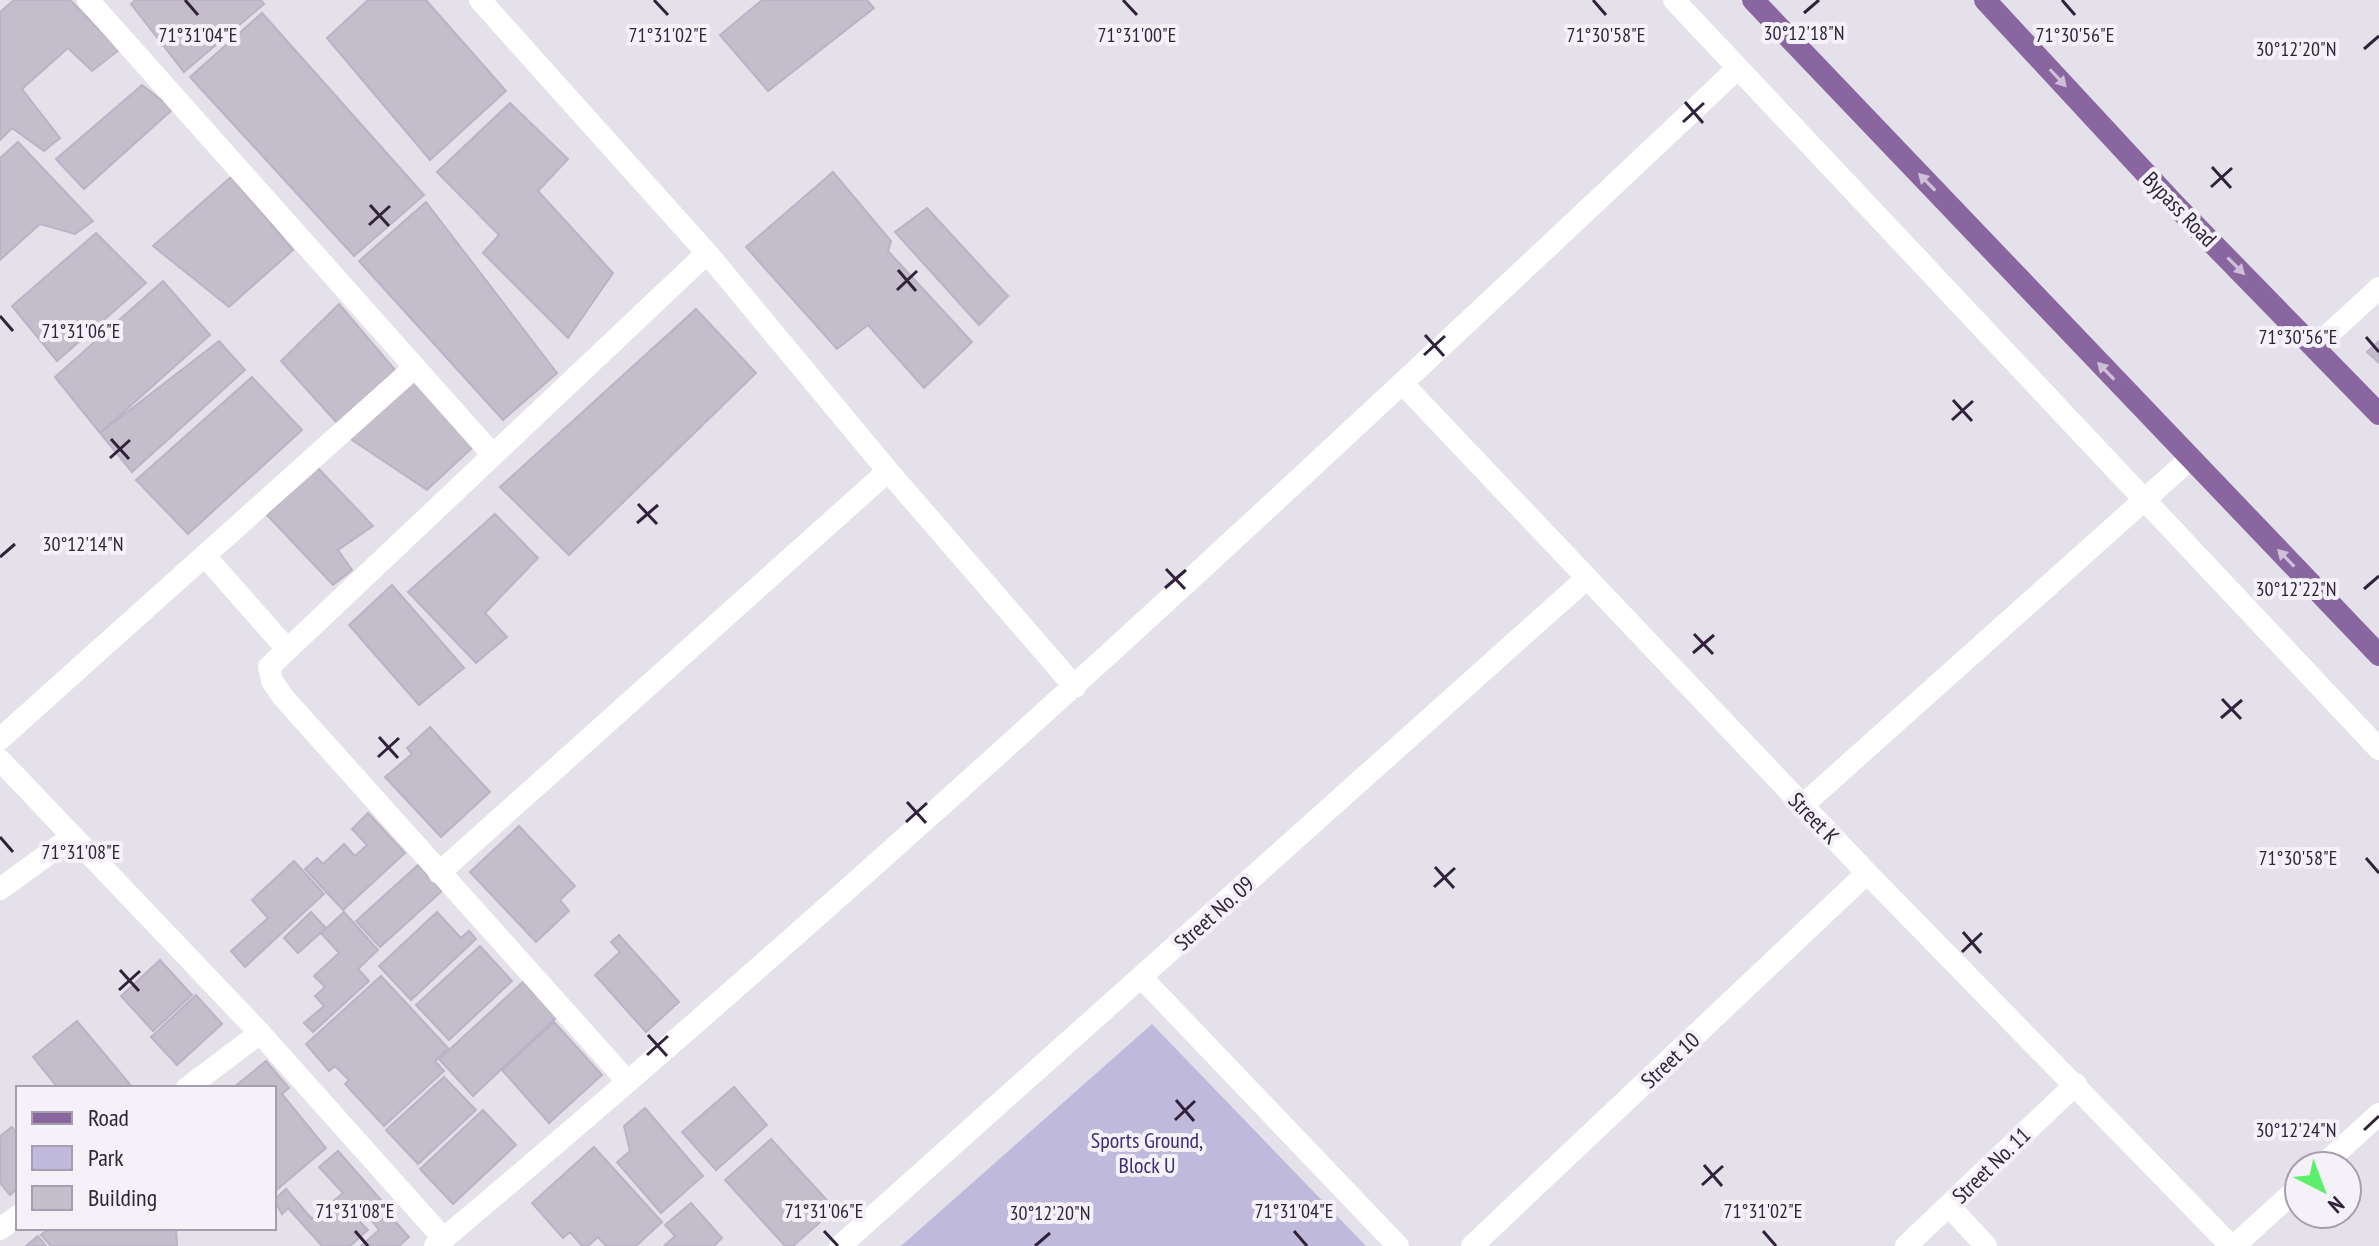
<svg xmlns="http://www.w3.org/2000/svg" width="2379" height="1246" viewBox="0 0 2379 1246" font-family="'PT Sans Narrow',sans-serif">
	<style>
		.green { fill: #bfbadc }
		.building { fill: #c4bdcc; stroke: #bbb3c5; stroke-width: 2 }
		.lines { fill: none; stroke-linecap: round; stroke-linejoin: round }
		.minor { stroke: #fff; stroke-width: 22 }
		.primary { stroke: #8966a0; stroke-width: 22 }
		.oneway { fill: #cfc0d9 }
		.ticks { fill: none; stroke: #31223b; stroke-width: 3 }
		.labels { text-anchor: middle; dominant-baseline: central; stroke-width: 8; stroke-linejoin: round; paint-order: stroke }
		.street-label { font-size: 22px; fill: #31223b; stroke: #f4f1f8 }
		.park-label { font-size: 22px; fill: #3e2d71; stroke: #f4f1f8 }
		.ticks-label { font-size: 20px; text-anchor: middle; fill: #31223b; stroke: #f4f1f8; stroke-width: 8; stroke-linejoin: round; paint-order: stroke }
	</style>
	<rect width="100%" height="100%" fill="#e5e1eb"/>
	<!-- green -->
	<path class="green" d="M1152,1024L1366,1246H901Z"/>
	<!-- building -->
	<path class="building" d="M14,0H70L119,50L92,71L68,48L22,89L60,138L44,151L12,128L0,140V12Z
		M135,0H261L264,4L184,72L131,4Z
		M368,0H426L506,91L430,160L327,38Z
		M762,0H867L874,8L768,91L720,35Z
		M262,13L424,195L354,256L190,77Z
		M142,85L173,109L84,189L56,159Z
		M510,103L568,159L538,191L613,273L568,338L483,253L499,235L437,172Z
		M18,142L93,221L75,234L40,224L0,260V158Z
		M833,172L891,241L888,251L972,342L924,388L868,325L837,349L746,247Z
		M231,177L293,250L229,307L153,246Z
		M426,202L557,373L503,420L359,261Z
		M927,208L1008,296L979,325L895,232Z
		M96,233L146,283L57,361L12,306Z
		M163,281L210,335L100,433L55,377Z
		M339,304L395,370L337,423L281,361Z
		M696,309L756,373L569,555L500,487Z
		M219,341L245,370L132,472L100,433Z
		M2379,341V363L2367,352Z
		M252,377L302,430L188,534L136,480Z
		M413,379L473,447L427,490L346,436Z
		M317,467L373,526L338,550L352,570L333,585L267,515Z
		M495,514L538,558L485,613L507,637L476,663L408,592Z
		M392,585L464,668L419,705L349,625Z
		M430,727L490,792L441,837L385,777L412,754L407,748Z
		M368,813L405,853L343,910L305,869L317,858L323,864L344,844L355,856L367,845L352,829Z
		M519,826L575,886L560,900L569,911L536,942L470,872Z
		M294,861L324,894L245,967L231,951L268,918L252,900Z
		M418,865L442,891L380,947L356,921Z
		M311,912L326,928L298,953L284,938Z
		M344,912L378,950L358,969L369,981L313,1032L304,1023L324,1006L315,996L325,987L314,976L339,953L321,933Z
		M437,912L461,938L469,931L476,939L411,1000L379,966Z
		M619,935L679,1002L646,1032L595,975L620,952L611,942Z
		M480,946L512,981L449,1040L416,1005Z
		M160,960L192,995L153,1031L121,996Z
		M381,976L448,1048L435,1061L444,1071L384,1126L345,1084L349,1080L335,1066L329,1071L306,1044Z
		M523,982L557,1017L473,1096L439,1059Z
		M196,995L222,1024L177,1065L151,1037Z
		M77,1021L133,1088H58L33,1057Z
		M554,1022L602,1075L549,1123L502,1070Z
		M266,1061L289,1088L282,1094L326,1148L274,1192V1088H233Z
		M444,1077L476,1110L418,1164L386,1130Z
		M734,1087L767,1125L716,1170L682,1132Z
		M645,1108L703,1176L661,1213L617,1162L630,1151L624,1126Z
		M483,1110L516,1145L453,1204L420,1169Z
		M12,1127L18,1135V1188L10,1195L0,1183V1136Z
		M771,1139L835,1209L793,1246H785L725,1180Z
		M594,1147L662,1222L636,1246H606L598,1237L588,1246H582L570,1232L563,1238L532,1203Z
		M338,1151L381,1200L358,1220L368,1230L350,1246H322L288,1208L282,1214L274,1200L286,1189L312,1219L343,1193L319,1167Z
		M691,1203L722,1238L714,1246H664L675,1236L665,1225Z
		M385,1210L409,1237L399,1246H361L379,1230L372,1221Z
		M50,1228H176L177,1246H51L41,1235Z
		M38,1236L46,1246H26Z"/>
	<g class="lines">
		<!-- minor -->
		<path class="minor" d="M88,0L493,455
			M480,0L707,253L888,471L1075,687
			M1674,0L2379,749
			M2316,346L2379,288
			M1403,384L1867,873L2231,1246
			M205,556L286,648
			M0,739L415,367
			M0,760L260,1033L444,1239
			M1803,805L2190,459
			M439,873L888,471
			M0,889L73,836
			M1142,978L1398,1246
			M628,1082L283,697L272,681L269,667L707,253
			M187,1088L260,1033
			M2322,1166L2379,1114
			M1949,1206L1986,1246
			M0,1229L18,1216
			M435,1246C884,869 1312,470 1738,68
			M840,1246L1587,578
			M1472,1246L1867,873
			M1906,1246L2076,1084
			M2234,1246L2299,1187"/>
		<!-- primary -->
		<path class="primary" d="M1753,0L2379,655
			M1985,0L2176,206L2379,414"/>
	</g>
	<!-- one-way arrows -->
	<defs><path id="oneway-solid" d="M-6-.8H1V-3.2L6.5 0L1 3.2V.8H-6Z" transform="scale(2)"/></defs>
	<g class="oneway">
		<use href="#oneway-solid" transform="translate(2058 78) rotate(47)"/>
		<use href="#oneway-solid" transform="translate(1927 182) rotate(-134)"/>
		<use href="#oneway-solid" transform="translate(2236 266) rotate(45)"/>
		<use href="#oneway-solid" transform="translate(2106 371) rotate(-134)"/>
		<use href="#oneway-solid" transform="translate(2286 558) rotate(-134)"/>
	</g>
	<!-- ticks -->
	<path class="ticks" d="M185,0L198,15M654,0L668,15M1123,0L1137,15M1593,0L1606,15M2062,0L2075,15M1804,13L1819,0M2364,49L2379,36M1685,102L1703,123M1683,122L1704,103M2212,167L2231,188M2211,187L2232,168M370,205L389,226M369,225L390,206M898,270L916,291M897,290L917,271M0,316L13,331M1425,335L1444,356M2366,337L2379,352M1424,355L1445,336M1953,400L1972,421M1952,420L1973,401M111,439L129,459M110,458L130,440M638,504L657,524M637,523L658,505M0,557L15,544M1166,569L1185,589M1165,588L1186,570M2364,589L2379,576M1694,634L1713,654M1693,653L1714,635M2222,699L2241,719M2221,718L2242,700M379,737L398,758M378,757L399,738M907,802L926,823M906,822L927,803M0,837L13,852M2366,858L2379,873M1435,867L1454,888M1434,887L1455,868M1963,932L1981,953M1962,952L1982,933M120,970L139,991M119,990L140,971M648,1035L667,1056M647,1055L668,1036M1176,1100L1194,1121M1175,1120L1195,1101M2364,1130L2379,1116M1704,1165L1722,1186M1702,1185L1723,1166M355,1231L368,1246M824,1231L838,1246M1294,1231L1307,1246M1763,1231L1776,1246M1035,1246L1050,1233"/>
	<g class="labels">
		<!-- street labels -->
		<g class="street-label">
			<text transform="translate(2180 209) rotate(46)">Bypass Road</text>
			<text transform="translate(1814 818) rotate(46)">Street K</text>
			<text transform="translate(1214 913) rotate(-42)">Street No. 09</text>
			<text transform="translate(1670 1060) rotate(-43)">Street 10</text>
			<text transform="translate(1991 1165) rotate(-44)">Street No. 11</text>
		</g>
		<!-- park labels -->
		<g class="park-label">
			<text x="1147" y="1140">Sports Ground,<tspan x="1147" dy="25">Block U</tspan></text>
		</g>
	</g>
	<g class="ticks-label">
		<text x="1804" y="40">30°12'18"N</text>
		<text x="198" y="42">71°31'04"E</text>
		<text x="668" y="42">71°31'02"E</text>
		<text x="1137" y="42">71°31'00"E</text>
		<text x="1606" y="42">71°30'58"E</text>
		<text x="2075" y="42">71°30'56"E</text>
		<text x="2296" y="56">30°12'20"N</text>
		<text x="81" y="338">71°31'06"E</text>
		<text x="2298" y="344">71°30'56"E</text>
		<text x="83" y="551">30°12'14"N</text>
		<text x="2296" y="596">30°12'22"N</text>
		<text x="81" y="859">71°31'08"E</text>
		<text x="2298" y="865">71°30'58"E</text>
		<text x="2296" y="1137">30°12'24"N</text>
		<text x="355" y="1218">71°31'08"E</text>
		<text x="824" y="1218">71°31'06"E</text>
		<text x="1294" y="1218">71°31'04"E</text>
		<text x="1763" y="1218">71°31'02"E</text>
		<text x="1050" y="1220">30°12'20"N</text>
	</g>
	<!-- legend -->
	<rect x="16" y="1086" width="260" height="144" fill="#f4f1f8" stroke="#a69eac" stroke-width="2"/>
	<rect x="32" y="1112" width="40" height="12" fill="#8966a0" stroke="#a69eac" stroke-width="2"/>
	<text x="88" y="1126" font-size="24" fill="#31223b">Road</text>
	<rect x="32" y="1146" width="40" height="24" fill="#bfbadc" stroke="#a69eac" stroke-width="2"/>
	<text x="88" y="1166" font-size="24" fill="#31223b">Park</text>
	<rect x="32" y="1186" width="40" height="24" fill="#c4bdcc" stroke="#a69eac" stroke-width="2"/>
	<text x="88" y="1206" font-size="24" fill="#31223b">Building</text>
	<!-- north arrow -->
	<g transform="translate(2323 1190) rotate(138)"><circle r="38" fill="#f4f1f8" stroke="#a69eac" stroke-width="2"/>
	<path d="M0-6L14 30L0 20L-14 30Z" fill="#5bef6c"/>
	<text y="-12" font-size="22" font-weight="bold" text-anchor="middle" fill="#31223b">N</text>
	</g>
</svg>
